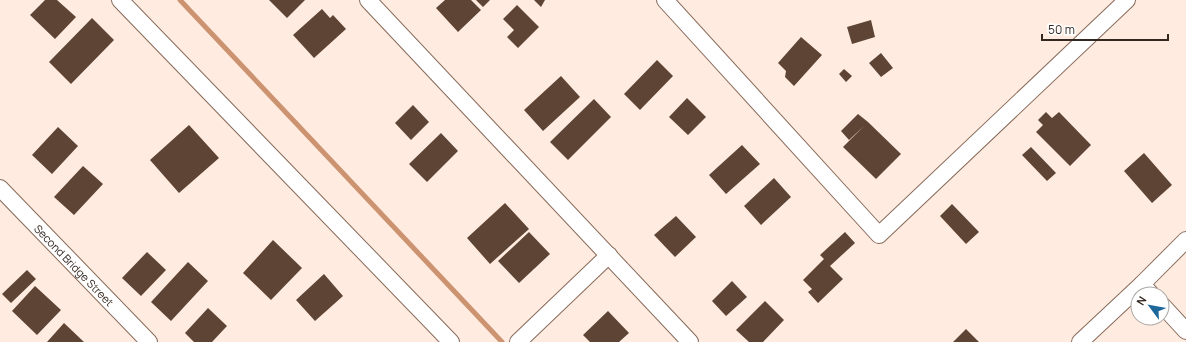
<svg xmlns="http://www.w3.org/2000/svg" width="1186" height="342" viewBox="0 0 1186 342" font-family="Manrope,sans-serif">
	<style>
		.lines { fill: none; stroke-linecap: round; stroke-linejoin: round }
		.stream { stroke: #cc9371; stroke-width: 5 }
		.building { fill: #5e4434 }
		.minor-casing { stroke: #866a5a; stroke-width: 18 }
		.minor { stroke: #fff; stroke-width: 16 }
		.labels { text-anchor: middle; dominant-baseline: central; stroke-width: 4; stroke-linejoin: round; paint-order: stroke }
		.street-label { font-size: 11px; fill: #332720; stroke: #fff }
	</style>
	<rect width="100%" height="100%" fill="#ffebe0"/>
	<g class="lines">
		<!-- stream -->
		<path class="stream" d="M180,0L502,342"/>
	</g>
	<!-- building -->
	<path class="building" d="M45,0H57L76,17L55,39L30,15Z
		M269,0H305L287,18Z
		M445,0H471L481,10L458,32L436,8Z
		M476,0H490L483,7Z
		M534,0H545L541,7Z
		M517,5L539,27L518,48L507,37L514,30L503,19Z
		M322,9L330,18L333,15L346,29L314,58L293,35Z
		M92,18L114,40L71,84L49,62Z
		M871,20L875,37L852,44L847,27Z
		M801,37L822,55L794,86L785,77L786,71L778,63Z
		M881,53L893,68L881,77L869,63Z
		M657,60L673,76L640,110L624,94Z
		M844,69L852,76L846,82L839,74Z
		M561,76L580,97L543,131L524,110Z
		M687,98L706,117L688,135L669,117Z
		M594,99L611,117L568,160L550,142Z
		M413,105L429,122L411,140L395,123Z
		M1046,112L1052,118L1059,112L1091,145L1070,166L1036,132L1043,125L1038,120Z
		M858,114L868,122L901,154L876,179L843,147L864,126L849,140L841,131Z
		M189,125L219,158L179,193L150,160Z
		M58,127L78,146L52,174L32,155Z
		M441,133L458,151L427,182L409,164Z
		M742,145L760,164L726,194L709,175Z
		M1031,147L1056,173L1047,181L1022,155Z
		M1144,153L1172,185L1152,203L1124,171Z
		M83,166L103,184L74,215L54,197Z
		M774,178L791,197L761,225L744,206Z
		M505,203L529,229L490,264L467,238Z
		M952,204L979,232L966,244L940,216Z
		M676,216L696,237L675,257L654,235Z
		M529,232L550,254L519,283L498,261Z
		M845,232L855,243L830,266L843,279L818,303L808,292L812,289L803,280L824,259L820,255Z
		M273,240L302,268L271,300L243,273Z
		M147,252L166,270L141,296L122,278Z
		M188,262L208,281L171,321L151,302Z
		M27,270L36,279L11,303L2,294Z
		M324,274L343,296L315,321L296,300Z
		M732,281L747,297L726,316L712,301Z
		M35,286L61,310L37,335L12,311Z
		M765,301L784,320L763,342H749L736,330Z
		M208,308L227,326L212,342H194L185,333Z
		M608,311L629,333L619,342H590L583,335Z
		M64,323L84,342H47Z
		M966,329L979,342H953Z"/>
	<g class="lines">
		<!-- minor casing -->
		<g class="minor-casing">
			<g id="minor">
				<path d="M120,0L451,342"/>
				<path d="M368,0L690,342"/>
				<path d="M665,0L879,235L1127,0"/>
				<path id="s1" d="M0,188L149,342"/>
				<path d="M1151,294L1142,284L1186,240"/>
				<path d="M1162,305L1186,331"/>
				<path d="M518,342L609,255"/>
				<path d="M1080,342L1142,284"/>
			</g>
		</g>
		<!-- minor -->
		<use href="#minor" class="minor"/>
	</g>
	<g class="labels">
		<!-- street labels -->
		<g class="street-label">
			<text stroke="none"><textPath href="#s1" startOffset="107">Second Bridge Street</textPath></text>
		</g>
	</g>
	<!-- north arrow -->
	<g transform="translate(1150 306) rotate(302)"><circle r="19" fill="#ffffff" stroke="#ada9a6"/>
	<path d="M0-3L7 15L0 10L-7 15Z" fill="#1d679b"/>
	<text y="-6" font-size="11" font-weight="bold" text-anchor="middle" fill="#332720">N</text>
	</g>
	<!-- scale -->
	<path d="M1042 34v6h126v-6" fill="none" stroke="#332720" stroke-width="2"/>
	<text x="1048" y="34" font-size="12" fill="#332720" stroke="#ffffff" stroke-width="3" paint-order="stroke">50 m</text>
</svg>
